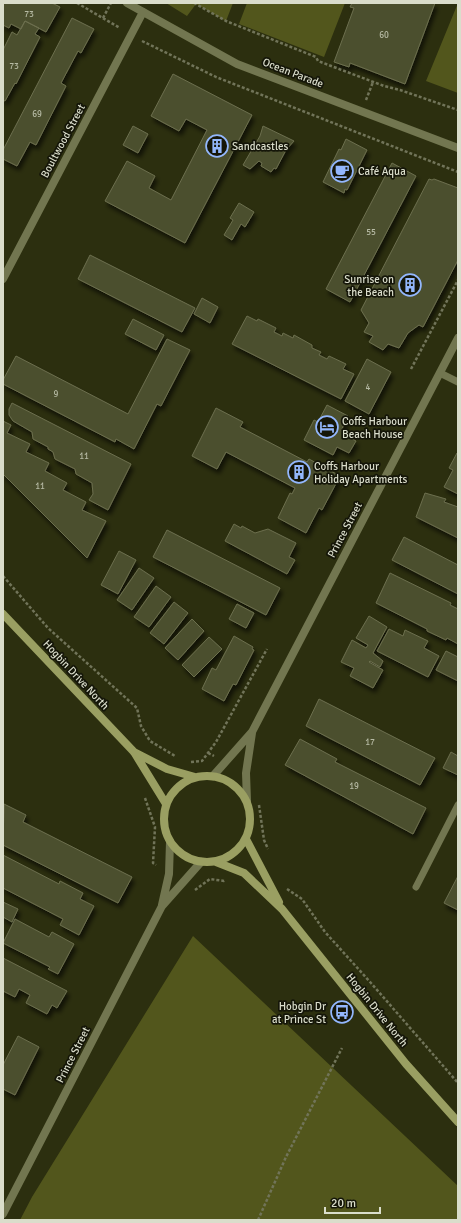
<svg xmlns="http://www.w3.org/2000/svg" width="461" height="1223" viewBox="0 0 461 1223" font-family="Signika,sans-serif">
	<style>
		.green { fill: #52561c }
		.building { fill: #4c4f2f; stroke: #6c6f4e; filter: url(#shadow) }
		.lines { fill: none; stroke-linecap: round; stroke-linejoin: round }
		.path { stroke: #717459; stroke-width: 2.5; stroke-dasharray: 3 2; stroke-linecap: butt }
		.service { stroke: #727650; stroke-width: 7 }
		.minor { stroke: #727650; stroke-width: 8 }
		.tertiary { stroke: #727650; stroke-width: 8 }
		.secondary { stroke: #9a9f62; stroke-width: 8 }
		.labels { text-anchor: middle; dominant-baseline: central; stroke-width: 3.5; stroke-linejoin: round; paint-order: stroke }
		.number-label { font-size: 9px; fill: #b6baa4 }
		.street-label { font-size: 11px; fill: #daddcb; stroke: #151609 }
		.poi-label { font-size: 11px; fill: #daddcb; stroke: #151609; text-anchor: start }
	</style>
	<defs>
		<filter id="shadow"><feDropShadow dx="2.5" dy="4.5" stdDeviation="2" flood-color="#0009"/></filter>
	</defs>
	<rect width="100%" height="100%" fill="#2c2f0f"/>
	<!-- green -->
	<path class="green" d="M166,3H233L226,21L196,4L187,16Z
		M247,3H345L324,57L239,24Z
		M458,3V93L426,81Z
		M193,936L458,1186V1220H20L32,1197Z"/>
	<!-- building -->
	<path class="building" d="M3,3H52L60,7L46,32L25,21L21,29L11,24L9,28L3,25Z
		M352,3H435L405,84L350,63L349,67L334,62L354,8L350,7Z
		M72,18L94,29L81,53L78,51L61,83L66,86L36,145L30,142L17,166L3,159V150Z
		M25,21L39,28L35,34L40,37L16,84L15,83L5,101L3,100V50L12,32L17,35Z
		M173,74L252,115L185,243L105,201L127,161L155,176L149,188L171,200L207,130L186,119L179,131L151,116Z
		M133,126L148,134L138,153L123,145Z
		M263,126L294,141L286,150L276,169L274,168L271,172L261,166L262,163L259,161L250,169L243,165L260,136Z
		M346,139L367,150L347,190L345,189L344,193L323,182L339,149L341,150Z
		M392,163L416,176L350,302L326,289Z
		M429,179L432,180L434,179L458,188V260L423,327L419,325L408,333L399,348L388,344L383,350L369,342L373,336L364,332L369,323L361,310Z
		M239,203L254,212L245,227L241,224L232,240L224,235L233,220L230,218Z
		M90,255L195,308L182,332L78,279Z
		M202,298L218,307L210,323L194,314Z
		M247,316L257,321L258,319L276,328L274,332L282,336L283,333L293,338L294,335L312,345V348L321,352L319,355L327,359L329,356L346,364L343,369L354,374L341,399L232,344Z
		M133,319L164,335L156,350L125,334Z
		M167,339L190,350L161,406L157,404L134,449L116,439L115,442L3,384V380L16,356L128,414Z
		M367,359L391,372L369,414L345,401Z
		M12,403L131,464L108,510L89,500L93,494L92,483L76,474L75,469L55,459L53,452L48,449V447L33,439L32,432L13,421L9,415V409Z
		M327,405L348,416L341,431L344,433L343,434L356,441L349,453L337,447L333,455L304,440L314,420L318,422Z
		M216,408L243,422L240,427L307,462L309,459L340,476L322,510L319,508L306,533L278,518L290,493L292,494L295,488L226,452L217,469L192,456Z
		M3,421L11,425L7,433L30,444L26,452L49,463L45,471L67,483L63,490L86,502L82,510L106,521L87,558L3,474Z
		M457,453H458V494L444,487L453,470L449,468Z
		M425,493L446,499L444,502L458,507V538L416,517Z
		M234,524L241,528L242,526L255,533L268,529L296,543L289,557L295,560L287,574L225,541Z
		M167,530L280,588L266,615L153,557Z
		M404,537L458,565V594L392,560Z
		M119,551L136,560L118,594L101,585Z
		M139,568L154,578L132,610L117,600Z
		M390,573L451,603L450,605L458,609V644L447,638L446,640L427,631V629L376,603Z
		M156,586L171,597L149,627L134,617Z
		M174,602L188,613L164,644L150,633Z
		M237,604L254,613L246,628L229,619Z
		M369,616L387,627L373,653L383,661L380,667L370,661L369,662L383,670L373,688L350,676L354,668L341,662L352,640L366,648L368,645L356,638Z
		M192,619L204,631L178,660L165,648Z
		M389,629L403,636L405,630L428,641L424,648L439,656L428,677L377,651Z
		M234,636L253,647L252,649L254,650L236,685L233,684L224,701L202,689L212,668L216,670Z
		M209,637L222,649L194,677L182,665Z
		M446,651L458,657V681L436,670Z
		M319,699L435,758L420,785L306,726Z
		M300,739L337,759L335,762L426,808L413,834L285,765Z
		M451,752L458,756V775L443,768Z
		M4,804L26,815L23,822L132,877L118,903L3,845Z
		M3,855L59,884L60,881L83,893L80,899L94,906L79,935L60,925L63,919L3,888Z
		M458,876V910L444,903Z
		M3,902L18,909L12,922L3,917Z
		M15,919L49,937L52,932L74,944L58,974L48,969L50,967L3,943Z
		M3,958L67,991L57,1008L52,1005L47,1014L26,1003L30,995L19,989L15,997L3,991Z
		M18,1036L39,1047L15,1095L3,1089V1065Z"/>
	<g class="lines">
		<!-- path -->
		<path class="path" d="M77,3L120,28
			M194,3L226,21L316,57L318,61L384,86L400,90L458,110
			M103,18L111,3
			M142,41L216,77L458,172
			M366,100L373,82
			M411,369L458,280
			M3,576L48,628L137,708L141,726L150,741L175,756
			M208,753L214,756
			M191,762L202,761L216,742L267,649
			M145,798L155,827L153,863L156,865
			M259,805L264,840L268,849
			M287,889L302,899L325,932L371,983L458,1083
			M195,890L210,879L224,881L226,880
			M258,1220L286,1157L342,1048"/>
		<!-- service -->
		<path class="service" d="M440,373L458,382
			M416,887L458,805"/>
		<!-- minor -->
		<path class="minor" d="M3,279L143,12
			M213,776L252,732L458,338
			M247,801L246,773L252,733
			M162,905L169,874L170,842
			M3,1214L162,906L201,862"/>
		<!-- tertiary -->
		<path class="tertiary" d="M127,3L237,64L458,148"/>
		<!-- secondary -->
		<path class="secondary" d="M3,614L134,752L166,804
			M134,752L167,769L195,777
			M164 819a43 43 0 1 1 86 0a43 43 0 1 1-86 0Z
			M246,839L279,902
			M216,862L244,873L282,909L406,1064L458,1122"/>
	</g>
	<!-- icons -->
	<defs>
		<g id="building-ring" transform="scale(1.15)"><circle r="9.5" fill="#151609" stroke="#93b7fd" stroke-width="1.5"/><path d="M-4-6H4V6H1V3H-1V6H-4ZM-2.5-4.3h1.7v1.8h-1.7ZM.8-4.3h1.7v1.8H.8ZM-2.5-1h1.7V.8h-1.7ZM.8-1h1.7V.8H.8Z" fill="#93b7fd"/></g>
		<g id="cafe-ring" transform="scale(1.15)"><circle r="9.5" fill="#151609" stroke="#93b7fd" stroke-width="1.5"/><path d="M-5.5-4.5H6V0H3Q3 3.5 0 3.5H-2.5Q-5.5 3.5-5.5 0ZM3-3.2v2h1.7v-2ZM-6 4.5H4V6H-6Z" fill="#93b7fd"/></g>
		<g id="hotel-ring" transform="scale(1.15)"><circle r="9.5" fill="#151609" stroke="#93b7fd" stroke-width="1.5"/><path d="M-6-4.5h1.5V1H6V5H4.5V3h-9V5H-6ZM-4 0a1.8 1.8 0 1 1 3.6 0ZM.5 0V-2.5h3Q6-2.5 6 0Z" fill="#93b7fd"/></g>
		<g id="bus-ring" transform="scale(1.15)"><circle r="9.5" fill="#151609" stroke="#93b7fd" stroke-width="1.5"/><path d="M-5-6H5V4H4V6H2V4H-2V6H-4V4H-5ZM-3.5-4V0h7V-4ZM-3.5 1.2v1.5H-2V1.2ZM2 1.2v1.5H3.5V1.2Z" fill="#93b7fd"/></g>
	</defs>
	<g fill-rule="evenodd">
		<use href="#building-ring" x="217" y="146"/>
		<use href="#cafe-ring" x="342" y="171"/>
		<use href="#building-ring" x="410" y="285"/>
		<use href="#hotel-ring" x="327" y="427"/>
		<use href="#building-ring" x="299" y="472"/>
		<use href="#bus-ring" x="342" y="1012"/>
	</g>
	<g class="labels">
		<!-- number labels -->
		<g class="number-label">
			<text x="29" y="14">73</text>
			<text x="384" y="35">60</text>
			<text x="14" y="66">73</text>
			<text x="37" y="114">69</text>
			<text x="371" y="232">55</text>
			<text x="368" y="387">4</text>
			<text x="56" y="394">9</text>
			<text x="84" y="456">11</text>
			<text x="40" y="486">11</text>
			<text x="370" y="742">17</text>
			<text x="354" y="786">19</text>
		</g>
		<!-- street labels -->
		<g class="street-label">
			<text transform="translate(293 73) rotate(21)">Ocean Parade</text>
			<text transform="translate(63 141) rotate(-62)">Boultwood Street</text>
			<text transform="translate(345 530) rotate(-62)">Prince Street</text>
			<text transform="translate(76 675) rotate(47)">Hogbin Drive North</text>
			<text transform="translate(377 1010) rotate(51)">Hogbin Drive North</text>
			<text transform="translate(73 1055) rotate(-63)">Prince Street</text>
		</g>
		<!-- poi labels -->
		<g class="poi-label">
			<text x="232" y="146">Sandcastles</text>
			<text x="358" y="171">Café Aqua</text>
			<text x="394" y="279" text-anchor="end">Sunrise on<tspan x="394" dy="13">the Beach</tspan></text>
			<text x="342" y="421">Coffs Harbour<tspan x="342" dy="13">Beach House</tspan></text>
			<text x="314" y="466">Coffs Harbour<tspan x="314" dy="13">Holiday Apartments</tspan></text>
			<text x="326" y="1006" text-anchor="end">Hobgin Dr<tspan x="326" dy="13">at Prince St</tspan></text>
		</g>
	</g>
	<!-- border -->
	<rect width="461" height="1223" fill="none" stroke="#daddcb" stroke-width="8"/>
	<!-- scale -->
	<path d="M325 1207v6h55v-6" fill="none" stroke="#daddcb" stroke-width="2"/>
	<text x="331" y="1207" font-size="12" fill="#daddcb" stroke="#151609" stroke-width="3" paint-order="stroke">20 m</text>
</svg>
